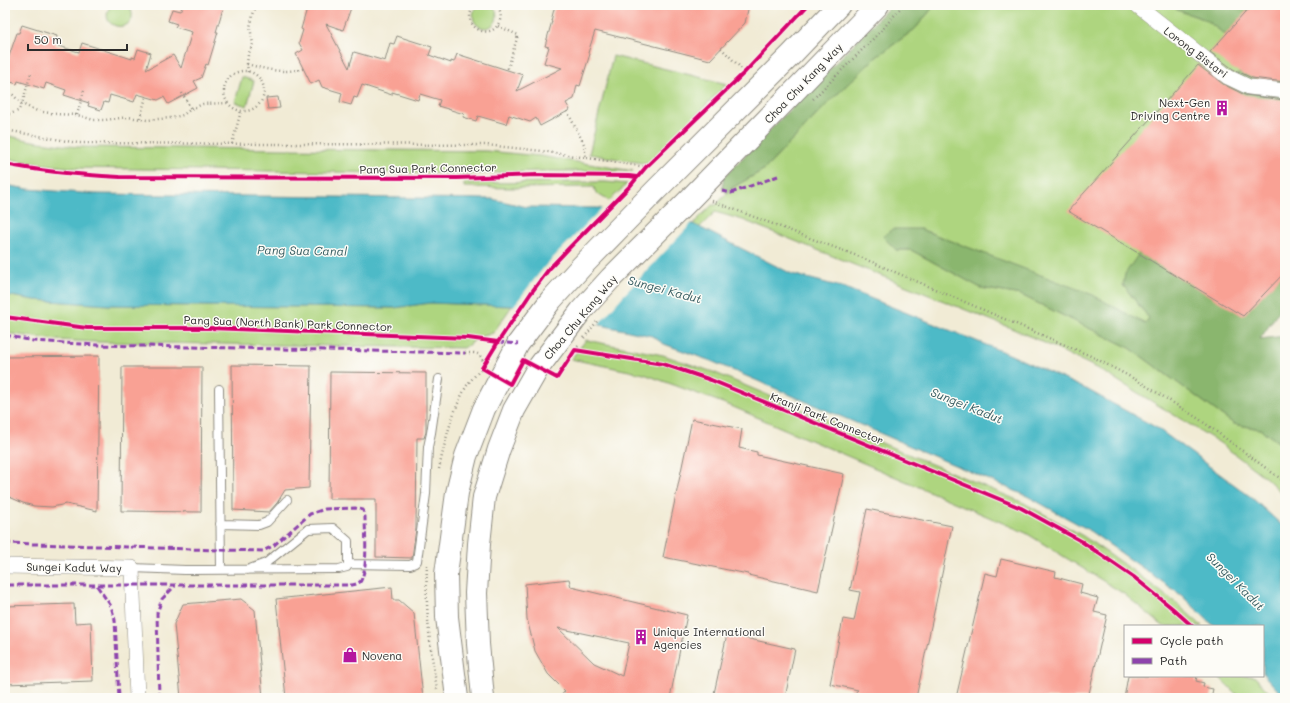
<svg xmlns="http://www.w3.org/2000/svg" width="1290" height="703" viewBox="0 0 1290 703" font-family="Mali,sans-serif">
	<style>
		.green { fill: #aed57f; stroke: #6c8055 }
		.forest { fill: #8ab66e; stroke: #5a704c }
		.water { fill: #4dbac7; stroke: #3c7279 }
		.pier { fill: #f1ebd5 }
		.building { fill: #f9a194; fill-rule: evenodd }
		.lines { fill: none; stroke-linecap: round; stroke-linejoin: round }
		.service-casing { stroke: #8e8b80; stroke-width: 10 }
		.minor-casing { stroke: #8e8b80; stroke-width: 16 }
		.secondary-casing { stroke: #8e8b80; stroke-width: 24 }
		.path { stroke: #8e8b80; stroke-width: 2.5; stroke-dasharray: 1 3; stroke-linecap: butt }
		.service { stroke: #fff; stroke-width: 8 }
		.minor { stroke: #fff; stroke-width: 15 }
		.secondary { stroke: #fff; stroke-width: 22 }
		.quiet { stroke: #8e44ad; stroke-width: 3; stroke-dasharray: 6 3; stroke-linecap: butt }
		.cycleway-casing { stroke: #fdfcf7; stroke-width: 6 }
		.cycleway { stroke: #d6006c; stroke-width: 4 }
		.labels { text-anchor: middle; dominant-baseline: central; stroke-width: 3; stroke-linejoin: round; paint-order: stroke }
		.street-label { font-size: 11px; fill: #2b2b2b; stroke: #fdfcf7 }
		.poi-label { font-size: 11px; fill: #2b2b2b; stroke: #fdfcf7; text-anchor: start }
		.water-label { font-size: 12px; font-style: italic; fill: #375d62; stroke: #fdfcf7 }
	</style>
	<rect width="100%" height="100%" fill="#fdfcf7"/>
	<filter id="ink" filterUnits="userSpaceOnUse"><feTurbulence type="fractalNoise" baseFrequency=".025" numOctaves="2"/><feDisplacementMap in="SourceGraphic" scale="8" xChannelSelector="R" yChannelSelector="G"/><feConvolveMatrix kernelMatrix="1 2 1 2 8 2 1 2 1" color-interpolation-filters="sRGB"/></filter>
	<filter id="wash" filterUnits="userSpaceOnUse"><feTurbulence type="fractalNoise" baseFrequency=".012" numOctaves="4" result="noise"/><feDisplacementMap in="SourceGraphic" scale="16" xChannelSelector="R" yChannelSelector="G"/><feGaussianBlur stdDeviation="0.9" result="paint"/><feColorMatrix in="noise" values="0 0 0 0 0 0 0 0 0 0 0 0 0 0 0 0 0 1.4 0 .05"/><feComposite in="paint" operator="in"/></filter>
	<g filter="url(#wash)">
		<rect width="100%" height="100%" fill="#f1ebd5"/>
		<!-- green -->
		<path class="green" d="M473 16a12 12 0 1 1 24 0a12 12 0 1 1-24 0Z
			M111,5H129C145,35 93,32 111,5Z
			M935,5H1172L1177,10L1204,19L1255,56L1225,86L1162,229L1123,285L1149,318L1145,324L1125,313L992,257L920,229L896,250H911L981,288L1021,295L1130,348L1234,424L1260,429L1285,447V496L1266,478L1220,443L1097,368L1023,333L743,220L715,212L699,228L693,224L712,205H716L732,188L765,169L827,104L875,58L915,29Z
			M613,56L727,84L648,164L589,154Z
			M242,77L254,81L247,106L235,102Z
			M5,135L32,141L77,147L486,151L540,156L633,171H538L464,174L75,168L30,163L5,158Z
			M605,182L627,184L609,201L596,193L594,187L512,188L464,187V183Z
			M5,295L35,300L109,305L394,308L430,303L512,306L493,333L478,338L464,348L97,342L57,340L5,333Z
			M586,340L663,355L713,372L1024,503L1083,536L1136,573L1176,603L1202,626H1163L1124,594L1026,533L731,406L644,374L571,359Z
			M1218,676H1254L1274,698H1240Z"/>
		<!-- forest -->
		<path class="forest" d="M891,5H935L915,29L875,58L827,104L765,169L732,188L727,193L722,189L724,177L849,49Z
			M1172,5H1285V302L1260,339L1285,336V447L1260,429L1234,424L1130,348L1021,295L981,288L911,250H896L883,237L892,229H920L1093,295L1145,324L1149,318L1123,285L1125,274L1148,240L1225,86L1255,56L1204,19L1177,10Z"/>
		<!-- water -->
		<path class="water" d="M5,185L28,189L96,194L492,199L527,207L598,208L693,224L792,274L845,288L1011,355L1088,390L1157,428L1251,497L1285,528V698L1263,674V626H1214L1181,595L1087,529L1027,496L711,361L664,344L652,336L512,306L430,303L394,308L109,305L35,300L5,295Z"/>
		<!-- pier -->
		<path class="pier" d="M603,207L693,222L623,296L597,326L512,308L545,266Z"/>
		<g id="blocks">
			<!-- building -->
			<path class="building" d="M183,5H224L216,32H218L208,65L206,64L201,78L194,81L198,88L168,104L164,97L158,100L137,94L134,102L110,95L108,103L104,102L101,110L88,106L89,103L64,95L66,90L46,83L44,89L18,81L17,84L5,80V61L7,62L17,33H19L22,25L57,36L55,45L79,52L82,43L132,59V57L135,58L138,49L151,53L146,70L173,55L181,68L192,32L175,27L177,24L168,21L172,9L180,11Z
				M308,5H352L343,30L326,24L349,68L354,52L385,61L390,43L394,44L397,36L432,47L429,55L451,63V61L454,62L457,54L523,75L517,91L562,68L544,63L549,47L545,46L552,21H551L555,5H749L745,23L710,60L595,31L588,53L590,54L580,86L577,85L574,99L566,103L570,110L540,126L536,118L530,122L509,115L506,124L478,116L476,121L463,117L464,114L438,106L440,100L420,94L418,100L392,92V95L362,85L357,98L354,97L351,105L340,102L342,93L322,87L319,80L311,84L296,54L303,50L299,43L303,30L301,29Z
				M1252,5H1285V82L1252,78L1233,69L1210,52Z
				M1198,65L1223,84L1245,95L1285,100V272L1243,316L1068,211Z
				M278,97L280,108L268,109L266,98Z
				M99,356L97,511L66,504L52,507L34,506L23,503L5,495V357Z
				M232,365L311,366L309,488L285,490L277,503L269,512L233,510Z
				M122,367H202L201,512L121,511Z
				M330,372L426,373V432L424,438H417L416,529L412,558L376,557V499H329Z
				M692,419L742,429L739,448L757,452V455L844,474L818,591L748,575V574L663,557Z
				M867,509L952,526L916,698H849L858,690L830,684L843,619L854,621L860,592L850,590Z
				M1001,559L1056,572L1055,577L1082,584L1080,593L1098,598L1094,612L1107,615L1088,698H956L985,573L997,576Z
				M569,579L571,587L687,615L670,698H559L565,691L548,674L535,651L527,619L525,584ZM558,628L629,643L622,676L594,663Z
				M392,587L393,600H399L414,613L423,698H286L276,599Z
				M241,599L255,610L263,698H181L174,624L183,604Z
				M74,604L75,623L91,622L93,681L5,684V606Z
				M727,634L795,649L785,698H713Z
				M1128,676H1197L1196,681L1204,683L1203,687L1213,689L1211,698H1124Z"/>
		</g>
	</g>
	<g filter="url(#ink)">
		<use href="#blocks" fill-opacity="0" stroke="#8e8b80" stroke-width="1"/>
		<g class="lines">
			<!-- service casing -->
			<g class="service-casing">
				<path id="service" d="M219,389L221,570
					M220,524L259,525L267,522L287,500
					M348,564L410,565L415,563L417,561L426,494L428,447L431,433L439,379
					M132,568L185,570L339,569L347,567L348,564V541L333,528L308,529L266,563L247,570"/>
			</g>
			<!-- minor casing -->
			<g class="minor-casing">
				<path id="minor" d="M1137,5L1228,77L1249,87L1285,91
					M5,566L132,568L137,698"/>
			</g>
			<!-- secondary casing -->
			<g class="secondary-casing">
				<path id="secondary" d="M457,698L447,617L446,574L457,493L466,456L484,409L518,344L551,300L581,267L655,191L792,54L839,5
					M483,698L478,644L476,593L479,544L484,497L499,449L514,410L538,368L581,311L611,278L688,201L878,5"/>
			</g>
			<!-- path -->
			<path class="path" d="M475,5C457,26 493,44 500,20C502,14 499,9 496,5
				M499,9L507,5
				M498,26L518,35L508,68L510,71
				M721,48L745,72
				M247,64C268,70 284,74 306,68
				M224 91a20 20 0 1 1 40 0a20 20 0 1 1-40 0Z
				M248,72L247,64L248,55L253,44L250,27L254,11L257,5
				M5,92L13,95L22,104L37,111L56,114L77,115L94,120H105L128,117L147,120L171,118L183,115L191,109L203,104L227,103
				M182,93L191,109
				M813,99L881,31L903,5
				M567,111L584,144L586,158
				M5,114H10L18,111L22,104L31,73
				M77,115L84,90
				M140,118L146,97
				M5,130L78,143L486,145L542,151L646,167
				M232,144L241,111
				M712,201L860,257L1093,357L1140,382L1199,419L1285,482
				M584,338L598,320
				M575,350L580,344
				M465,353C479,353 479,352 485,365
				M439,469C445,441 452,412 466,387C470,380 477,374 482,368
				M427,565C425,607 430,648 437,689"/>
			<!-- service -->
			<use href="#service" class="service"/>
			<!-- minor -->
			<use href="#minor" class="minor"/>
			<!-- secondary -->
			<use href="#secondary" class="secondary"/>
			<!-- quiet -->
			<path class="quiet" d="M722,191L731,193L778,176
				M5,335L33,341L97,345L465,353
				M498,342L518,344
				M5,543L220,550L263,551L273,546L310,514L325,509L355,508L363,510L365,517C365,533 368,564 362,578C361,583 357,584 352,585H5
				M97,586L111,606L115,620L119,698
				M159,698L157,613L162,599L175,586"/>
			<!-- cycleway casing -->
			<g class="cycleway-casing">
				<path id="cycleway" d="M808,5L745,72L646,167L631,185L569,248L549,269L531,293L498,342L482,368L510,384L523,360L557,378L575,350L663,364L711,380L1021,508L1081,541L1135,578L1172,608L1192,626
					M5,164C43,172 81,175 120,177L457,178L537,175L629,176L637,177
					M5,317L87,328H209L468,338L498,342"/>
			</g>
			<!-- cycleway -->
			<use href="#cycleway" class="cycleway"/>
		</g>
	</g>
	<!-- icons -->
	<defs>
		<g id="building-bare" transform="scale(1.2)"><path d="M-4-6H4V6H1V3H-1V6H-4ZM-2.5-4.3h1.7v1.8h-1.7ZM.8-4.3h1.7v1.8H.8ZM-2.5-1h1.7V.8h-1.7ZM.8-1h1.7V.8H.8Z" fill="#b5179e" stroke="#fdfcf7" stroke-width="2.5" paint-order="stroke"/></g>
		<g id="shop-bare" transform="scale(1.2)"><path d="M-5-2.5h2.3a2.7 3.5 0 0 1 5.4 0H5L5.5 6h-11ZM-1.5-2.5h3a1.5 2.3 0 0 0-3 0Z" fill="#b5179e" stroke="#fdfcf7" stroke-width="2.5" paint-order="stroke"/></g>
	</defs>
	<g fill-rule="evenodd">
		<use href="#building-bare" x="1222" y="108"/>
		<use href="#building-bare" x="641" y="637"/>
		<use href="#shop-bare" x="350" y="655"/>
	</g>
	<g class="labels">
		<!-- street labels -->
		<g class="street-label">
			<text transform="translate(1196 52) rotate(37)">Lorong Bistari</text>
			<text transform="translate(803 83) rotate(-46)">Choa Chu Kang Way</text>
			<text transform="translate(428 168) rotate(-1)">Pang Sua Park Connector</text>
			<text transform="translate(580 317) rotate(-50)">Choa Chu Kang Way</text>
			<text transform="translate(288 323) rotate(2)">Pang Sua (North Bank) Park Connector</text>
			<text transform="translate(827 418) rotate(22)">Kranji Park Connector</text>
			<text transform="translate(74 567) rotate(1)">Sungei Kadut Way</text>
		</g>
		<!-- poi labels -->
		<g class="poi-label">
			<text x="1210" y="102" text-anchor="end">Next-Gen<tspan x="1210" dy="13">Driving Centre</tspan></text>
			<text x="653" y="631">Unique International<tspan x="653" dy="13">Agencies</tspan></text>
			<text x="362" y="655">Novena</text>
		</g>
		<!-- water labels -->
		<g class="water-label">
			<text transform="translate(302 250) rotate(1)">Pang Sua Canal</text>
			<text transform="translate(665 289) rotate(15)">Sungei Kadut</text>
			<text transform="translate(967 405) rotate(22)">Sungei Kadut</text>
			<text transform="translate(1236 581) rotate(45)">Sungei Kadut</text>
		</g>
	</g>
	<!-- margin -->
	<rect width="1290" height="703" fill="none" stroke="#fdfcf7" stroke-width="20"/>
	<!-- legend -->
	<rect x="1124" y="625" width="140" height="52" fill="#fdfcf7" stroke="#a9a8a5"/>
	<rect x="1132" y="638" width="20" height="6" fill="#d6006c" stroke="#a9a8a5"/>
	<text x="1160" y="645" font-size="12" fill="#2b2b2b">Cycle path</text>
	<rect x="1132" y="658" width="20" height="6" fill="#8e44ad" stroke="#a9a8a5"/>
	<text x="1160" y="665" font-size="12" fill="#2b2b2b">Path</text>
	<!-- scale -->
	<path d="M28 44v6h99v-6" fill="none" stroke="#2b2b2b" stroke-width="2"/>
	<text x="34" y="44" font-size="12" fill="#2b2b2b" stroke="#fdfcf7" stroke-width="3" paint-order="stroke">50 m</text>
</svg>
